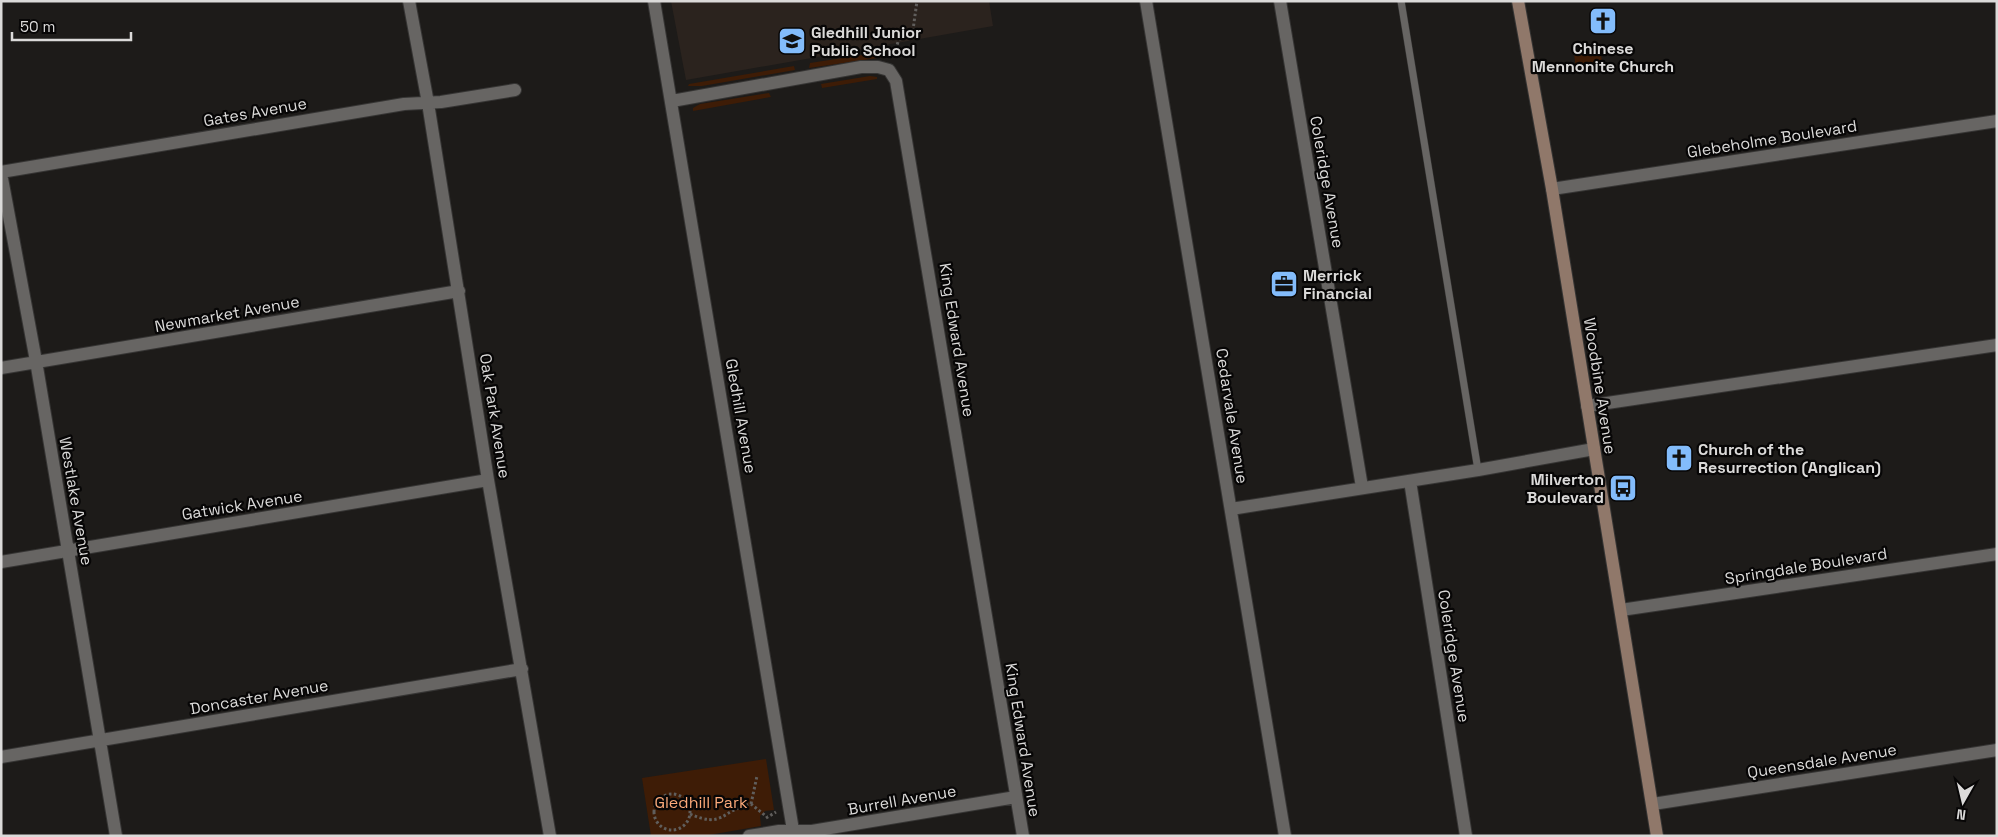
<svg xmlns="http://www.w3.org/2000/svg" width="1998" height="837" viewBox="0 0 1998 837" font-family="'Space Grotesk',sans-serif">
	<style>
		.built { fill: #2b231e }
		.green { fill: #3e1c06 }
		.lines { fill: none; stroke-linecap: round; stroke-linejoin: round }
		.lane-casing { stroke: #363534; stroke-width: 8 }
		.street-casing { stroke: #363534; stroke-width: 14 }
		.secondary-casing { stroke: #363534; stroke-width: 14 }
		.path { stroke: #605e5c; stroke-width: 3; stroke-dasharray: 2.5 2.5; stroke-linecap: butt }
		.lane { stroke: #676563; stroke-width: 7 }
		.street { stroke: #676563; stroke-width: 12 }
		.secondary { stroke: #90786a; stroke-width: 12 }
		.labels { text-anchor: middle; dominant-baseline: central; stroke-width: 4.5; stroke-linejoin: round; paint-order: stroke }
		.poi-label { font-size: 16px; font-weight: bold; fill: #dbdad9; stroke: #070606; text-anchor: start }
		.street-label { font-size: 16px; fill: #dbdad9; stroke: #070606 }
		.park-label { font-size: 16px; fill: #fba979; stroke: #070606 }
	</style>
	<rect width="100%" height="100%" fill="#1d1b19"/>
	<!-- built -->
	<path class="built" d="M671,1H989L993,26L686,80Z"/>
	<!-- green -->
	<path class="green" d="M1600,49L1603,67L1576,71L1574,53Z
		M875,53L885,54L884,57L809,68L810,63Z
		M794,66L795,70L702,86H688L689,84Z
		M870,76L877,77V79L822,88L821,84Z
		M769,93L771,97L693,111V108L700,104Z
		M766,759L774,810L765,811L760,816L761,826L703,836H651L642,778Z"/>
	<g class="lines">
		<!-- lane casing -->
		<g class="lane-casing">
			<path id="lane" d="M1401,1L1478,470"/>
		</g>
		<!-- street casing -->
		<g class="street-casing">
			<path id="street" d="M409,1L428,103L488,480L550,836
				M654,1L794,836
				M1146,1L1285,836
				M1280,1L1362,487
				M672,101L861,67H878L889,70L896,81L1023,836
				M1,172L404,104L441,102L515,90
				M1,173L36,361L116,836
				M1552,189L1997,121
				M1,368L459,291
				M1587,406L1997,345
				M1410,481L1466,836
				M1231,509L1478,470L1594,449
				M1,562L488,480
				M1621,610L1997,554
				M1,757L522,669
				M1653,804L1997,750
				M749,836L779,831H812L1016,797"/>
		</g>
		<!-- secondary casing -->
		<g class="secondary-casing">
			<path id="secondary" d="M1518,1L1552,189L1657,836"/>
		</g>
		<!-- path -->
		<path class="path" d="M894,54L899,39L912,37L917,1
			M654 812a18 18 0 1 1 36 0a18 18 0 1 1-36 0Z
			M751,804L757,776
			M690,814C724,829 721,810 751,804L767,817
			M766,818L776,812"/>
		<!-- lane -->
		<use href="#lane" class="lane"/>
		<!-- street -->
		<use href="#street" class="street"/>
		<!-- secondary -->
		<use href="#secondary" class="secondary"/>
	</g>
	<!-- icons -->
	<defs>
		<g id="church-square" transform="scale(1.4375)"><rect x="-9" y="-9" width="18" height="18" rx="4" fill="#83bcfb" stroke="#070606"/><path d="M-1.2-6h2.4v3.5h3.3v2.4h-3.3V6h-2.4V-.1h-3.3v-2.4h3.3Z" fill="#111"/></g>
		<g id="school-square" transform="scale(1.4375)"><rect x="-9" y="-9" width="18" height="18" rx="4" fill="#83bcfb" stroke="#070606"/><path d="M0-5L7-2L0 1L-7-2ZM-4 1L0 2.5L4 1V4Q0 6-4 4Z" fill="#111"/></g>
		<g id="office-square" transform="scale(1.4375)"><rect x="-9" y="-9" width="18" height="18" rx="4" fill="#83bcfb" stroke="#070606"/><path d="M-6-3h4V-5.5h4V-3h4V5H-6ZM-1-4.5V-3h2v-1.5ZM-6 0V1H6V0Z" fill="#111"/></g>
		<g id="bus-square" transform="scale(1.4375)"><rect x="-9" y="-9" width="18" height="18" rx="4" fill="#83bcfb" stroke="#070606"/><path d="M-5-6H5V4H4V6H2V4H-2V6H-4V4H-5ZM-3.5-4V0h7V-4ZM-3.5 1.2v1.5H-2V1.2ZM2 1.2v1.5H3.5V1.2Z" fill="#111"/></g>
	</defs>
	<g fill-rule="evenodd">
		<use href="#church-square" x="1603" y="21"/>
		<use href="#school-square" x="792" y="41"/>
		<use href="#office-square" x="1284" y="284"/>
		<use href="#church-square" x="1679" y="458"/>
		<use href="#bus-square" x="1623" y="488"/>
	</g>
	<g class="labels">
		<!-- poi labels -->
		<g class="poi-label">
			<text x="811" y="32">Gledhill Junior<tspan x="811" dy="18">Public School</tspan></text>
			<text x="1603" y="48" text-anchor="middle">Chinese<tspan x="1603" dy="18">Mennonite Church</tspan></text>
			<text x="1303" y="275">Merrick<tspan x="1303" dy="18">Financial</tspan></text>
			<text x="1698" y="449">Church of the<tspan x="1698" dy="18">Resurrection (Anglican)</tspan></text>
			<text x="1604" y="479" text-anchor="end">Milverton<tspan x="1604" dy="18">Boulevard</tspan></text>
		</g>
		<!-- street labels -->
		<g class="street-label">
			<text transform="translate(255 112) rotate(-10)">Gates Avenue</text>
			<text transform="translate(1772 139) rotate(-9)">Glebeholme Boulevard</text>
			<text transform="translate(1327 182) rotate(80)">Coleridge Avenue</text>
			<text transform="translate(227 314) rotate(-10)">Newmarket Avenue</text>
			<text transform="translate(957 340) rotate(81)">King Edward Avenue</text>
			<text transform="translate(1600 386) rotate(81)">Woodbine Avenue</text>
			<text transform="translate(495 416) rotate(81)">Oak Park Avenue</text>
			<text transform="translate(741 416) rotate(80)">Gledhill Avenue</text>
			<text transform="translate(1232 416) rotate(81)">Cedarvale Avenue</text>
			<text transform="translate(76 501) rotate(80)">Westlake Avenue</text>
			<text transform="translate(242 505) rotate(-9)">Gatwick Avenue</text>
			<text transform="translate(1806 566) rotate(-9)">Springdale Boulevard</text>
			<text transform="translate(1454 656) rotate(81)">Coleridge Avenue</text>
			<text transform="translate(259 697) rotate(-10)">Doncaster Avenue</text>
			<text transform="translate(1023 740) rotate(81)">King Edward Avenue</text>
			<text transform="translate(1822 761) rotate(-9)">Queensdale Avenue</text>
			<text transform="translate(902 800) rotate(-10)">Burrell Avenue</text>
		</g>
		<!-- park labels -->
		<g class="park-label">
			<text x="701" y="802">Gledhill Park</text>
		</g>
	</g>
	<!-- border -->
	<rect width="1998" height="837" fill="none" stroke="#dbdad9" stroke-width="5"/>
	<!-- north arrow -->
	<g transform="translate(1963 802) rotate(188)" stroke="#070606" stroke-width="4" paint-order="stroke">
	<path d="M0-4L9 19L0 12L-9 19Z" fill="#dbdad9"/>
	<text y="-8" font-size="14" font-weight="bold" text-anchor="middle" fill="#dbdad9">N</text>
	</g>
	<!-- scale -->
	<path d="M12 32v8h119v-8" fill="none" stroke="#dbdad9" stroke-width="2.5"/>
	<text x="20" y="32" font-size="15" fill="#dbdad9" stroke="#070606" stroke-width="4" paint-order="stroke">50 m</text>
</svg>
